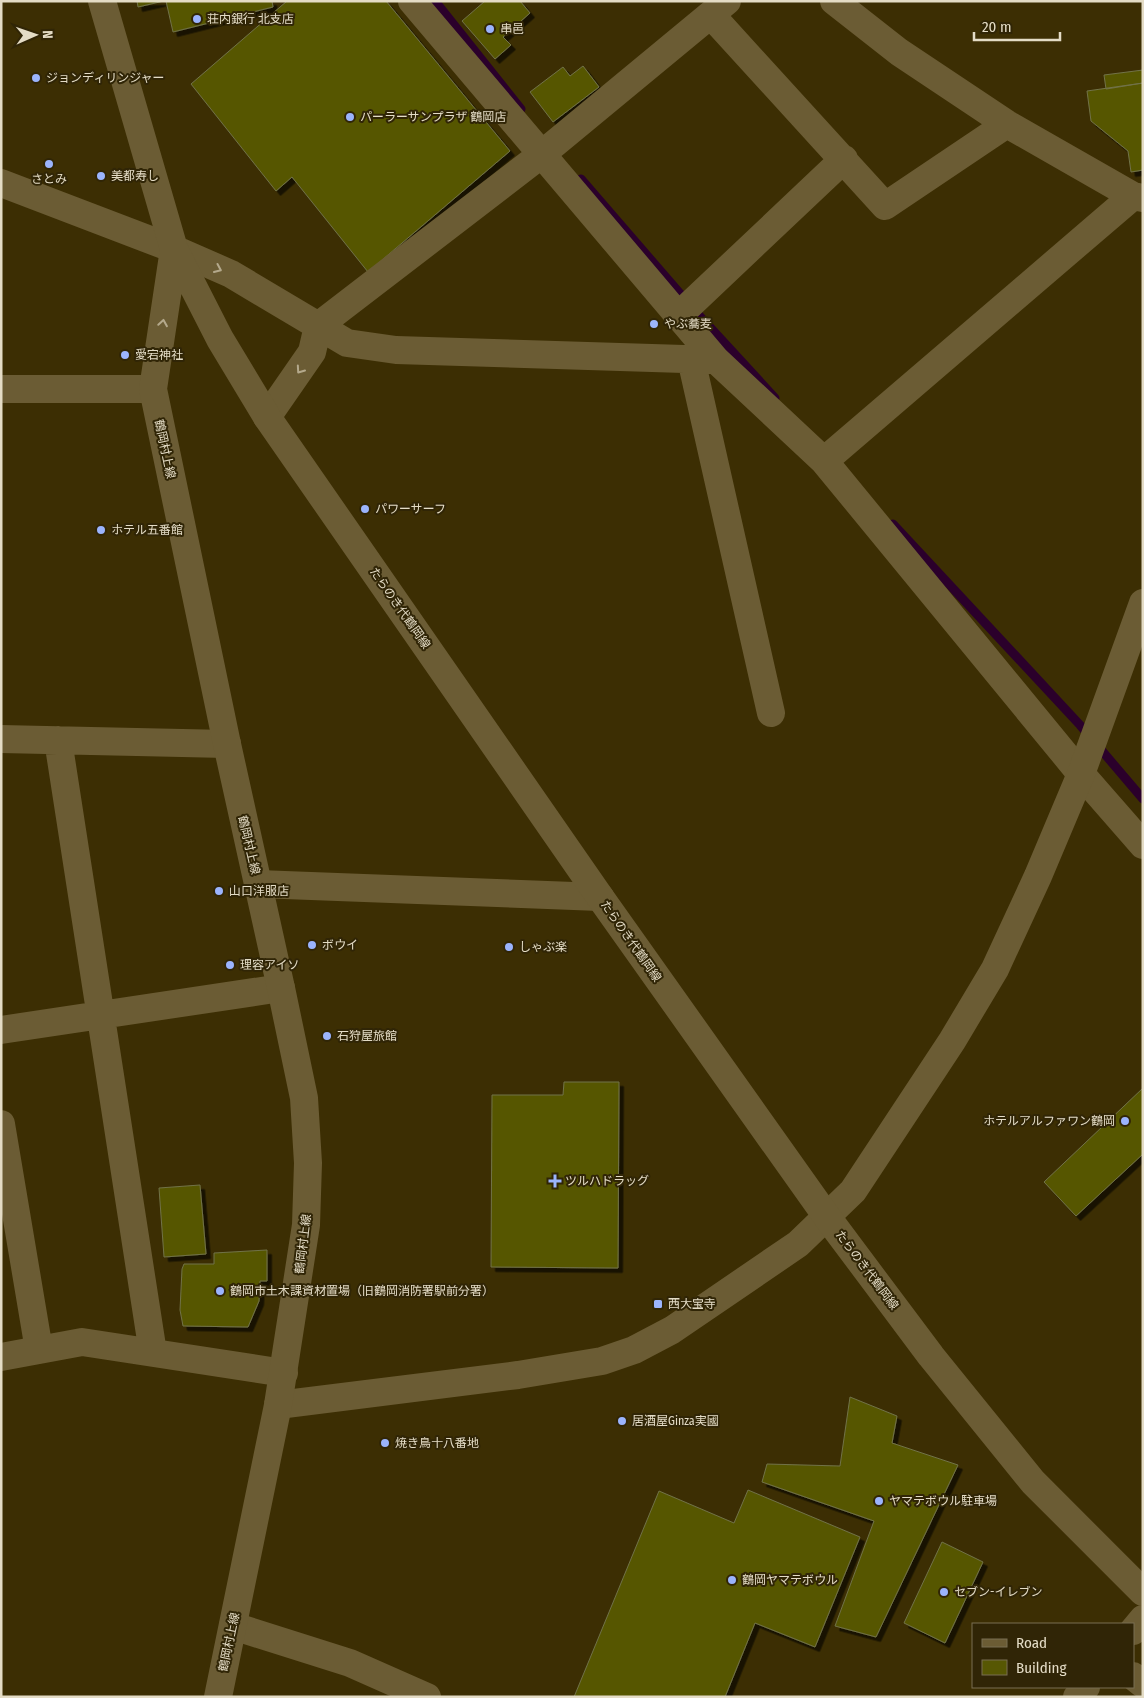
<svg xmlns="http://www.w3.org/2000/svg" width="1144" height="1698" viewBox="0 0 1144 1698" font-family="'Fira Sans Condensed','Noto Sans JP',sans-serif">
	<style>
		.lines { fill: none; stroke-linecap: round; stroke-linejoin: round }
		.stream { stroke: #2b002b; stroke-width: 9 }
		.building { fill: #575703; stroke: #717248; filter: url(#shadow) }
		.minor { stroke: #6b5c34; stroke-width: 28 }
		.tertiary { stroke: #6b5c34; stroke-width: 28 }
		.secondary { stroke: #6b5c34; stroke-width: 28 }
		.oneway { stroke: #b4a98c }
		.poi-dot { fill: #9bb4fd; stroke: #302506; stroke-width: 2 }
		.labels { text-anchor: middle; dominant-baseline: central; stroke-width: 4; stroke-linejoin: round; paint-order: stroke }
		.poi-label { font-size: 12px; fill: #e4dcc6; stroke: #302506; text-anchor: start }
		.street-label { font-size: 12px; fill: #e4dcc6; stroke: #302506 }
	</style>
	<defs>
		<filter id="shadow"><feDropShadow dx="4.5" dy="4.5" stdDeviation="0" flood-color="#0009"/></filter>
	</defs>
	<rect width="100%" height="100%" fill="#3c2e03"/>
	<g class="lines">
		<!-- stream -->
		<path class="stream" d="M435,1L521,109
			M581,179L696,312L775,398
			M893,524L1080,725L1143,799"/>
	</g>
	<!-- building -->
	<path class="building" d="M137,1H164L138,7Z
		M166,1H272L273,7L173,32Z
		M287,1H386L510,151L368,272L292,177L276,191L191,84Z
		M485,1H520L530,13L503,37L511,45L495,59L462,21Z
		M583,66L599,87L553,122L530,92L563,67L570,76Z
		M1143,70V83L1106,89L1104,75Z
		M1143,83V170L1131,172L1128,151L1091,121L1087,91Z
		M564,1082H619L618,1268L491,1267L492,1095H563Z
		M1143,1088V1154L1076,1216L1044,1182Z
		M200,1185L206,1254L164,1257L159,1188Z
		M267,1250V1281H260L259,1301L248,1327L183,1326L180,1310L182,1269L184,1264H214V1253Z
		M850,1397L897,1416L892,1443L958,1465L876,1637L835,1626L874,1521L762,1482L767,1464L840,1466Z
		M748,1490L860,1537L815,1647L755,1623L725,1697H574L659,1491L734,1523Z
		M942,1542L983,1562L945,1643L904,1623Z"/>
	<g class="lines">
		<!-- minor -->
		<path class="minor" d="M412,1L716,360L824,461L1081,774L1143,845
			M834,1L899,52L1007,124L1133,196
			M711,15L885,206L1007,124
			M1,183L174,249L231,274L347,343L396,350L716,360
			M678,316L844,159
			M691,359L771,713
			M1,389H153
			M267,417L312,352L318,326L542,154L727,1
			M824,461L1133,196L1143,198
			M1,739L227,744
			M58,740L153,1353
			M258,884L600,897
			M1,1030L281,988
			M1,1124L39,1350
			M1,1357L82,1342L284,1373
			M233,1626L350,1663L427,1697
			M1133,1631L1143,1619
			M1133,1676L1143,1684
			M1077,1697L1086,1687"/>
		<!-- tertiary -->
		<path class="tertiary" d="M278,1405L518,1375L602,1361L634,1350L672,1330L798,1244L853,1191L952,1041L995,969L1038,876L1081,774L1143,603"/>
		<!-- secondary -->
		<path class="secondary" d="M102,1L174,249L153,389L227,744L281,988L304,1098L308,1163L306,1225L278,1405L218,1697
			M174,249L220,339L267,417L600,897L827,1217L931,1356L1033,1482L1143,1592"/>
	</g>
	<!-- one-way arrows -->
	<defs><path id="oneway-chevron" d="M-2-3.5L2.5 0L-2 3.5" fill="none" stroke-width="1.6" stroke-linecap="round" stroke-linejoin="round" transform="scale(1.25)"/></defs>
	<g class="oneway">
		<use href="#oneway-chevron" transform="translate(218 269) rotate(24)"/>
		<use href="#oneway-chevron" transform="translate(163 323) rotate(-81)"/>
		<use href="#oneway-chevron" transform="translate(300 370) rotate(125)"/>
	</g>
	<!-- markers -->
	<g class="poi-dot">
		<circle cx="197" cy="19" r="5"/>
		<circle cx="490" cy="29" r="5"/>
		<circle cx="36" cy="78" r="5"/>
		<circle cx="350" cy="117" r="5"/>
		<circle cx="49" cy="164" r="5"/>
		<circle cx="101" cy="176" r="5"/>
		<circle cx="654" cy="324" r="5"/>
		<circle cx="125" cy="355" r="5"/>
		<circle cx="365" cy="509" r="5"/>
		<circle cx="101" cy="530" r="5"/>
		<circle cx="219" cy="891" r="5"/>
		<circle cx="312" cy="945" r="5"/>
		<circle cx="509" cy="947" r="5"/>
		<circle cx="230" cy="965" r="5"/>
		<circle cx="327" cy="1036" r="5"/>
		<circle cx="1125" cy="1121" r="5"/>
		<path d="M552.5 1173.5h5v5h5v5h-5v5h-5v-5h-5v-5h5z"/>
		<circle cx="220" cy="1291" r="5"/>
		<rect x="653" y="1299" width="10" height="10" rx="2.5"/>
		<circle cx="622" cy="1421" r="5"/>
		<circle cx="385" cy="1443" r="5"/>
		<circle cx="879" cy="1501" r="5"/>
		<circle cx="732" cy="1580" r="5"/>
		<circle cx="944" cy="1592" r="5"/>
	</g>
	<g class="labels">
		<!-- poi labels -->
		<g class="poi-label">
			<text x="207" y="19">荘内銀行 北支店</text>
			<text x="500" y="29">串邑</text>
			<text x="46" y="78">ジョンディリンジャー</text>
			<text x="360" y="117">パーラーサンプラザ 鶴岡店</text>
			<text x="111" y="176">美都寿し</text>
			<text x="49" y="179" text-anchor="middle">さとみ</text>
			<text x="664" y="324">やぶ蕎麦</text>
			<text x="135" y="355">愛宕神社</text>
			<text x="375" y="509">パワーサーフ</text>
			<text x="111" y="530">ホテル五番館</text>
			<text x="229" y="891">山口洋服店</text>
			<text x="322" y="945">ボウイ</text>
			<text x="519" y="947">しゃぶ楽</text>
			<text x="240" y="965">理容アイソ</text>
			<text x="337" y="1036">石狩屋旅館</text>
			<text x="1115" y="1121" text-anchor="end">ホテルアルファワン鶴岡</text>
			<text x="565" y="1181">ツルハドラッグ</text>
			<text x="230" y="1291">鶴岡市土木課資材置場（旧鶴岡消防署駅前分署）</text>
			<text x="668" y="1304">西大宝寺</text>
			<text x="632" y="1421">居酒屋Ginza実國</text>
			<text x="395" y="1443">焼き鳥十八番地</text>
			<text x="889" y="1501">ヤマテボウル駐車場</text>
			<text x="742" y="1580">鶴岡ヤマテボウル</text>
			<text x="954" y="1592">セブン-イレブン</text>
		</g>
		<!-- street labels -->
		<g class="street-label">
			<text transform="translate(165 449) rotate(78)">鶴岡村上線</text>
			<text transform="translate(400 608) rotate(55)">たらのき代鶴岡線</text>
			<text transform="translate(249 845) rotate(77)">鶴岡村上線</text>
			<text transform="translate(631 941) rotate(55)">たらのき代鶴岡線</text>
			<text transform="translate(303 1244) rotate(-83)">鶴岡村上線</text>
			<text transform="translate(867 1270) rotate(53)">たらのき代鶴岡線</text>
			<text transform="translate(229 1642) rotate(-78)">鶴岡村上線</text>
		</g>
	</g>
	<!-- border -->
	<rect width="1144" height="1698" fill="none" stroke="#e4dcc6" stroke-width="5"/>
	<!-- legend -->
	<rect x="972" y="1623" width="162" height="65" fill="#302506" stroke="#786e53"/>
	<rect x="982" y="1639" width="25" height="8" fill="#6b5c34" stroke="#786e53"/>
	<text x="1016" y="1648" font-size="15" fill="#e4dcc6">Road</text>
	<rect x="982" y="1660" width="25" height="15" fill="#575703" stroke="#786e53"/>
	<text x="1016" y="1673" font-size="15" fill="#e4dcc6">Building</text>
	<!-- north arrow -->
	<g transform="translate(35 35) rotate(88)" stroke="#302506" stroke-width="4" paint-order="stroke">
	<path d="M0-4L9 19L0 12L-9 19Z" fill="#e4dcc6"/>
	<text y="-8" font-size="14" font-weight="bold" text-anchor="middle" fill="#e4dcc6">N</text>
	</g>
	<!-- scale -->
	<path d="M974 32v8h86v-8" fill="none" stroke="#e4dcc6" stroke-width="2.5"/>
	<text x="982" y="32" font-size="15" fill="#e4dcc6" stroke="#302506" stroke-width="4" paint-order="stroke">20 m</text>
</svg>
